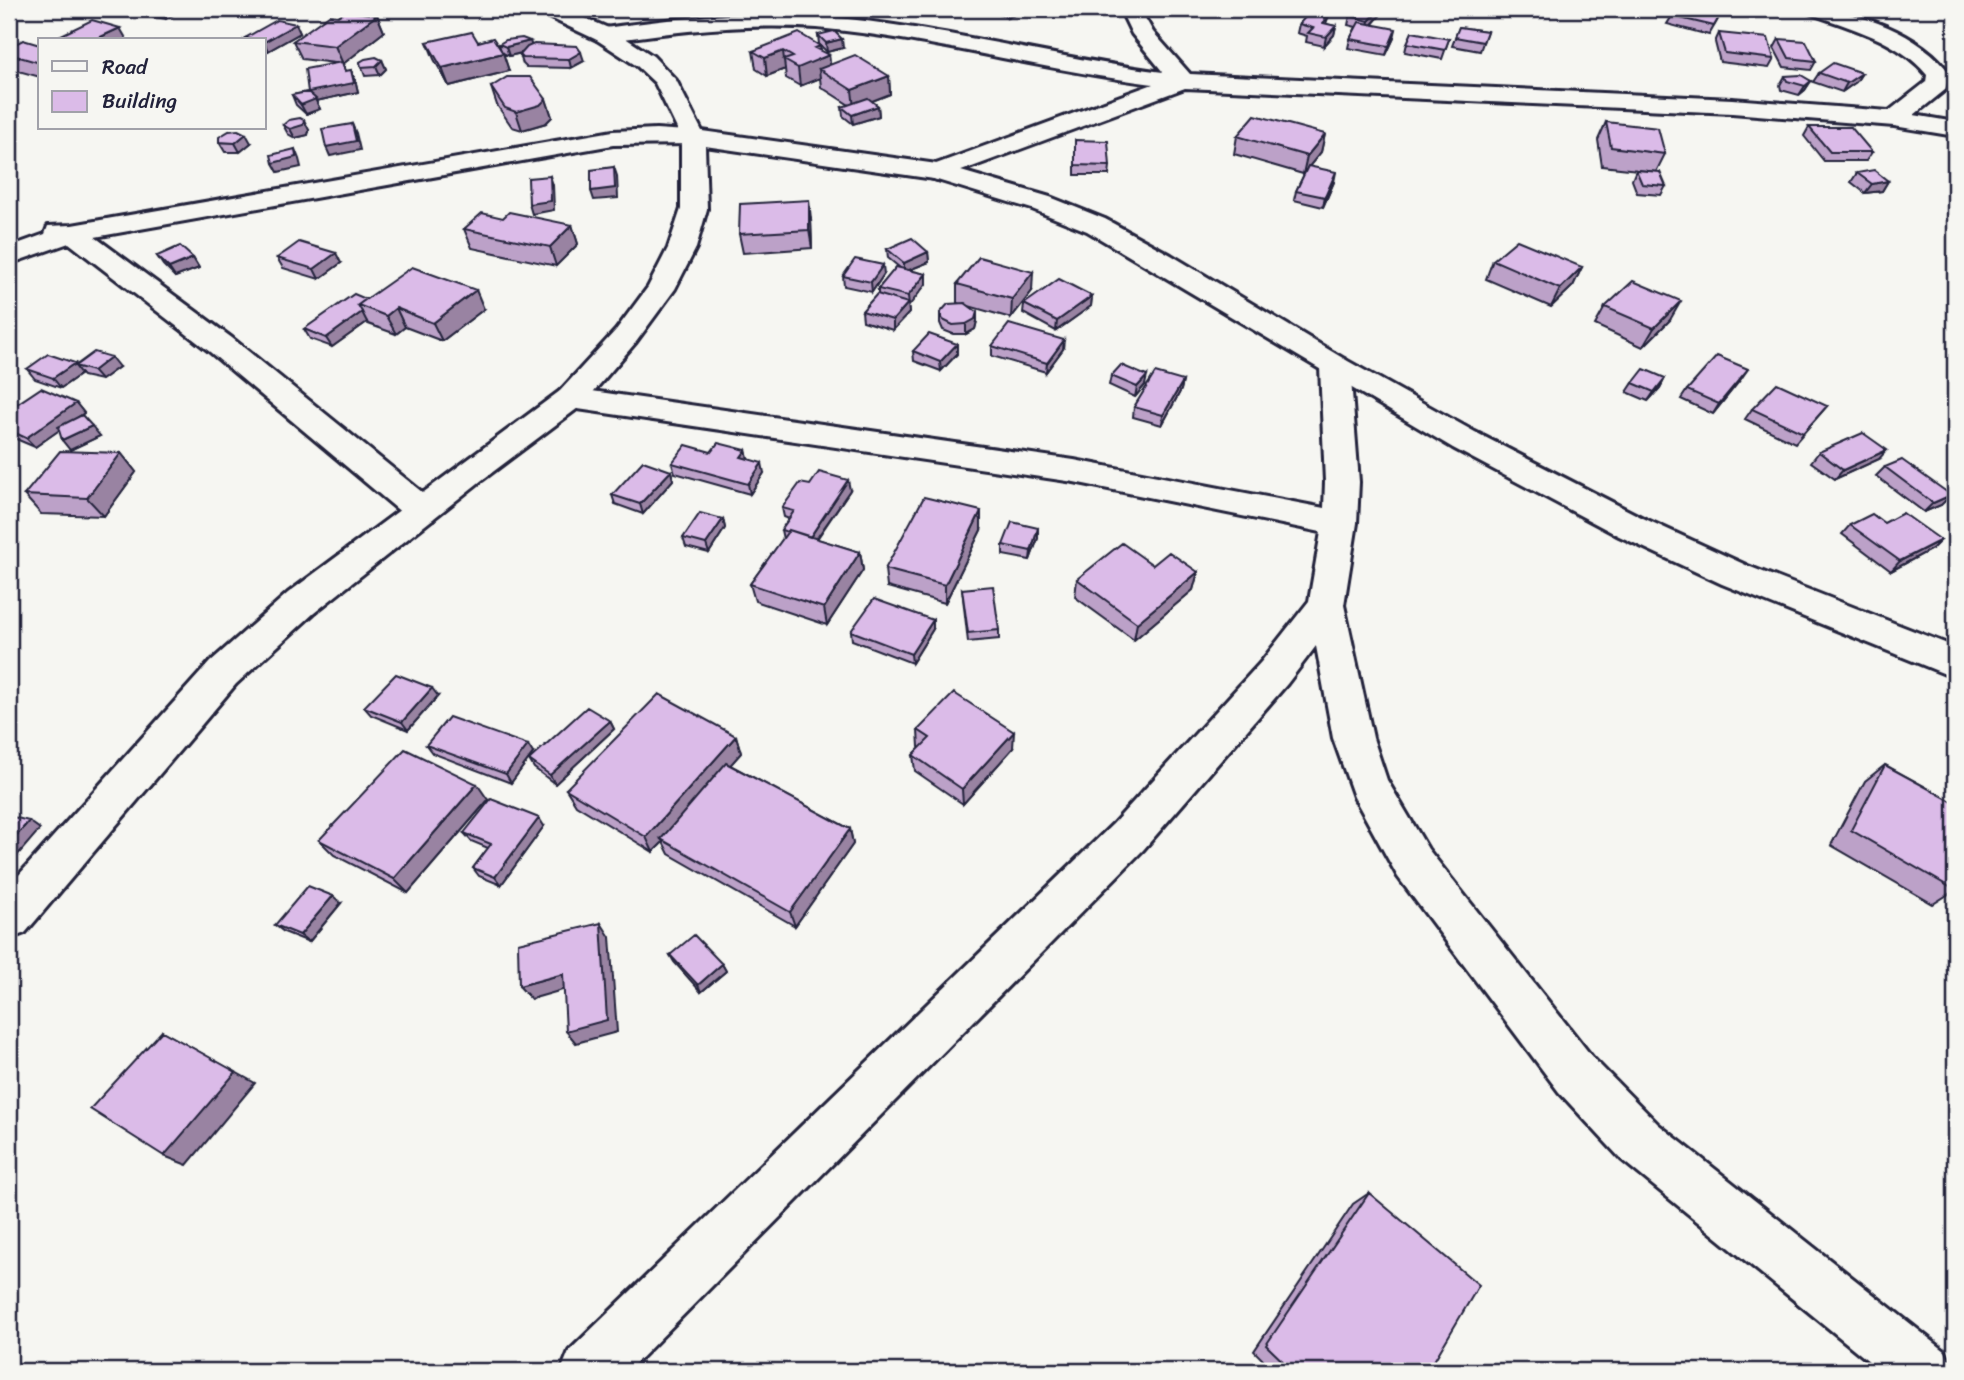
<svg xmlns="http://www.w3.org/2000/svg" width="1964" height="1380" viewBox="0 0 1964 1380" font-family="Sriracha,sans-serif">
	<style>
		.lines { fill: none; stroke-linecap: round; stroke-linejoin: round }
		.street-casing { stroke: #22223b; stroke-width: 6 }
		.secondary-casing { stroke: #22223b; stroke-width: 6 }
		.street { fill: #f6f6f2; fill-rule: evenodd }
		.secondary { fill: #f6f6f2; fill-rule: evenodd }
		.wall { fill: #bca1c8; stroke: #22223b; stroke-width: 2 }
		.shaded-wall { fill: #9983a2; stroke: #22223b; stroke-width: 2 }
		.building { fill: #dbbbe8; stroke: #22223b; stroke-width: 2 }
	</style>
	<rect width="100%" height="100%" fill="#f6f6f2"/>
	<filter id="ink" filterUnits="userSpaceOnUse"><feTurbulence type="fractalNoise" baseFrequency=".0143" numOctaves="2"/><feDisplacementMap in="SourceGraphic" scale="14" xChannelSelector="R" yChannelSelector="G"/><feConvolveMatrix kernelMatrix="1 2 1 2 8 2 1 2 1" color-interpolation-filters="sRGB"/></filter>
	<g filter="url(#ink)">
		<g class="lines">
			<!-- street casing -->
			<g class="street-casing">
				<path id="street" d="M1120,9H1140L1153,32L1190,74L1732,99L1889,111L1926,82L1927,75C1899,40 1849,28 1809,13L1805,9C1852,7 1923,34 1950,74L1945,90L1914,115L1955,122V136L1894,126L1732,113L1185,88L937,180L928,177L924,172L928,167L1153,84C1040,70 930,38 817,28C746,23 675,31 605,42L597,40L594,35L597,30L605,28C675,18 746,10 817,16C934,25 1047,57 1163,72L1132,34Z
					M656,129L702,132L705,137L702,142L693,144L613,145L95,237L232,338L433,501L438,510L433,519L421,522L409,519L210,352L69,243L9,264V247L45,234L48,226L72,225L613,131Z
					M1335,357L1346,360L1350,367L1359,482L1357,523L1344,605L1373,738L1387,780L1428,849L1593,1058L1658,1124L1945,1351L1953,1371H1881L1622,1160L1559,1092L1398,877L1354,797L1333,738L1316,646L1287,684L1143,850L628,1371H561L569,1351L1113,824L1261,662L1309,601L1321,532L1074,482L571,408L560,405L555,398L560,391L571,388L1074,460L1324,508L1325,482L1320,367L1324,360Z"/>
			</g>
			<!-- secondary casing -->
			<g class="secondary-casing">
				<path id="secondary" d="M537,9H564L613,30L653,56L676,80L702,131L937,164L1050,197L1105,219L1171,255L1346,360L1475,432L1643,518L1748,566L1955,647V678L1722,584L1619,536L1453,448L1087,231L1032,209L934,179L705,146L707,209L696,248L675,289L636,342L582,405L482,480L314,613L236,684L25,933L9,939V886L210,662L288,593L560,391L616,330L648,287L668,248L681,209V137L655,83L637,66L597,40L540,13Z"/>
			</g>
			<!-- street -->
			<use href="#street" class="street"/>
			<!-- secondary -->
			<use href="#secondary" class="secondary"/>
		</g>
		<!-- wall -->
		<path class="wall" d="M121,9H183L166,19L123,11Z
			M990,9H1029L1007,18L990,10Z
			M1356,9H1384L1383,12L1372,25L1394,38L1386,55L1348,48L1350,39L1356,27L1348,25L1350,16Z
			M377,15L384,32L343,64L346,71L355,79L358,92L316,101L320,109L306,114L296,105L292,95L308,92L335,63L302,59L293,41L338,16Z
			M1672,16L1717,21L1709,35L1667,24Z
			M1328,18L1326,24L1336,26L1334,35L1324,46L1306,42L1307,36L1297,33L1299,24Z
			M296,24L300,33L268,51L264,50V40H246L245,38Z
			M1459,27L1487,31L1480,51L1452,46Z
			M1719,33L1774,59L1769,68L1720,62L1715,42Z
			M818,35L843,48L827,52L819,44Z
			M1449,39L1442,59L1405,52L1407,43Z
			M1779,39L1816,61L1811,70L1784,67L1774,48Z
			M427,42H478L501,51L499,44L531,45L584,61L571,68L526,67L523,64L520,55L522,53L509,56L503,53L509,71L449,86L434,59Z
			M40,45V77L11,69L9,66V47Z
			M820,46L821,51L829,55L830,65L889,76L890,94L872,101L878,106L879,116L853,124L843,116L842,107L849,105L821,87L820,78L800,86L786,78L785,69L767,76L756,69L753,51Z
			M382,60L386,69L380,75L365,76L360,62Z
			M1819,73H1862L1856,82L1842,92L1813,82Z
			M1785,76L1811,81L1805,90L1799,95L1781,90L1780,85Z
			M491,87L546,99L552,117L546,123L522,130L512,127L497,105Z
			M1606,122L1665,154L1656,172L1602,166L1598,140Z
			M283,125L309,130L308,135L295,138L288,134Z
			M1809,127L1872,152L1866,161H1824L1804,136Z
			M1325,134L1321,152L1309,166L1334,182L1323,207L1294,200L1296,191L1306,170L1303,174L1234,154L1237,136Z
			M1075,140L1110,166L1109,175H1075Z
			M219,142L251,143L240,152H225Z
			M1636,170L1666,186L1661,195L1637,193L1632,180Z
			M1857,173L1888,181L1882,191L1865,193L1851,182Z
			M503,218L572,225L578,244L556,266L472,248L464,229Z
			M811,219L812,248L743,253L739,234Z
			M887,249L928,252L929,262L909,270L926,274V284L908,306L909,313L893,330L863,321L862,311L878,294V289L899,267L888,258Z
			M157,256L193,258L199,268L175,277L163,265Z
			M277,258L341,263L319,279L283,268Z
			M1493,260L1582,267L1573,286L1551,307L1486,279Z
			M884,274L872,292L844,286L843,276Z
			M957,284L1032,291L1011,318L969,306L977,321L975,329L966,334H953L943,330L940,323V313L960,304L957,303Z
			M1092,296L1091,306L1056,331L1023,313L1024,304Z
			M366,299L484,309L442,341L405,327L396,334L368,324L367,322L332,347L310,339L304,329Z
			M1605,307L1670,320L1643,347L1595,325Z
			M957,344V354L941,371L914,361L913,351Z
			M992,346L1063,349L1046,372L992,356Z
			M77,365L119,367L101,380L83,376L81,374L61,388L35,379L27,369Z
			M1111,376L1145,385L1135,397L1109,385Z
			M1665,378L1660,388L1648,401L1627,392L1633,383Z
			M1741,379L1713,414L1681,399L1687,390Z
			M1183,381L1181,390L1162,425L1133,417L1134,407Z
			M76,403L84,413L79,416L100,436L70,450L59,430L35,447L9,436V416L15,412L11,408Z
			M1827,406L1795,443L1745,419L1752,409Z
			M746,450L748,459L764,473L750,494L675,473L672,463L711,452Z
			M1819,452L1879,459L1835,479L1811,462Z
			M121,453L136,472L104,516L41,514L24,495Z
			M1885,467L1951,495L1941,505L1924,512L1876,476Z
			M671,471L673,480L643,514L615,504L612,495Z
			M810,485L850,490L817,539L860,552L863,570L827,625L755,601L750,584L783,539L781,530L789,519L784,517L782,508Z
			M723,519L725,528L709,553L686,547L683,538Z
			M1884,523L1941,540L1932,549L1891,571L1842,534L1850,525Z
			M1038,528V538L1030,560L1003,555V545Z
			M981,530L945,603L887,587L885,569Z
			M1198,572L1193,590L1134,640L1075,597L1077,579Z
			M962,589L999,630V639L968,642Z
			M933,629L912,663L852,640L851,631Z
			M438,696L408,730L371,715L364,707Z
			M610,721L614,729L555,784L534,768L529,760Z
			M918,730L1013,748L963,804L915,771L913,755L920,748L919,747Z
			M736,736L741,753L730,765L850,829L853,844L795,926L669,854L663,842L653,852L576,805L566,789Z
			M426,745L533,753L511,783L432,753Z
			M1885,765L1955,803V890L1933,904L1831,845L1865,781Z
			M488,800L408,893L334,855L319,840Z
			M544,826L501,885L479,876L473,868L488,848L471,841L464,833Z
			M341,903L309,942L284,932L275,925Z
			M670,955L722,964L726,971L701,992L674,962Z
			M1369,1193L1428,1371H1274L1254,1351L1353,1204Z"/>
		<!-- shaded-wall -->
		<path class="shaded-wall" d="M160,9H183L166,19Z
			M1007,9H1029L1007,18Z
			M1380,9H1384L1383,12L1367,30L1369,21Z
			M377,15L384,32L343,64L346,71H345L343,64L335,46Z
			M296,24L300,33L268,51L264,42Z
			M1336,26L1334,35L1324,46L1326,37Z
			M120,28L127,40H94Z
			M1396,29L1394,38L1386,55L1389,46Z
			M842,39L843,48L827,52L826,43Z
			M530,41L533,50L509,56L506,47Z
			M820,46L822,58L829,55L831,73L819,69L820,78L800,86L798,68L815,48Z
			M783,51L785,69L767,76L765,58Z
			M581,52L584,61L571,68L569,59Z
			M503,53L509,71L449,86L442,68Z
			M382,60L386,69L380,75L376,66Z
			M351,70L355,79L358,92L316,101L320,109L306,114L301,105L308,92Z
			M1862,73L1856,82L1842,92L1847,83Z
			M889,76L890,94L854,108L852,90Z
			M1811,81L1805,90L1799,95L1805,86Z
			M546,99L552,117L546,123L522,130L516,112Z
			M878,106L879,116L853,124L852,115Z
			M304,120L309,130L308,135L295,138L290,129Z
			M352,124L356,133L360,150L330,156L326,147Z
			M246,134L251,143L240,152L235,143Z
			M1325,134L1321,152L1303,174L1307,156Z
			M295,149L299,159L301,167L278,172L273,163Z
			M614,167L617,176L618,198L594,200L591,191Z
			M1336,172L1334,182L1323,207L1325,197Z
			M550,176L553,185L554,210L532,214L529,204Z
			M1888,181L1882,191L1865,193L1872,184Z
			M809,200L811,219L812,248L809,230Z
			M572,225L578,244L556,266L550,247Z
			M928,252L929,262L904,272V263Z
			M336,253L341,263L319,279L314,269Z
			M193,258L199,268L175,277L169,268Z
			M883,265L884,274L872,292L871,282Z
			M1582,267L1573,286L1551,307L1560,289Z
			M1033,272L1032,291L1011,318L1012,299Z
			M926,274V284L909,306L908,296Z
			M476,290L484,309L442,341L433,323Z
			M1092,296L1091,306L1056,331L1057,321Z
			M1681,301L1670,320L1643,347L1654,328Z
			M908,303L909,313L893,330V320Z
			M396,308L405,327L396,334L386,316Z
			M362,312L367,322L332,347L326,338Z
			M977,312V321L975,329L966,334V324Z
			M1064,340L1063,349L1046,372L1047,363Z
			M957,344V354L941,371L940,362Z
			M111,357L119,367L101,380L93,371Z
			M75,363L78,367L75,366L81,374L61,388L53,378Z
			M1748,369L1741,379L1713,414L1719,404Z
			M1147,376L1145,385L1135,397L1137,387Z
			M1665,378L1660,388L1648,401L1654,392Z
			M1183,381L1181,390L1162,425L1163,415Z
			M76,403L84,413L35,447L26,438Z
			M92,426L100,436L70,450L62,440Z
			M746,450L748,460L741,457Z
			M1887,450L1879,459L1835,479L1843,470Z
			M121,453L136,472L104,516L87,498Z
			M762,463L764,473L750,494L748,484Z
			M671,471L673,480L643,514L640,504Z
			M848,480L850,490L810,548L809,539Z
			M1951,495L1941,505L1924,512L1933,503Z
			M981,511V530L945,603V585Z
			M723,519L725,528L709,553L706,544Z
			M1038,528V538L1030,560L1031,551Z
			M1941,540L1932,549L1891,571L1900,561Z
			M860,552L863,570L827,625L824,608Z
			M1198,572L1193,590L1134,640L1137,623Z
			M933,620V629L912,663L911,654Z
			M432,688L438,696L408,730L402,722Z
			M610,721L614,729L555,784L550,775Z
			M1014,732L1013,748L963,804L962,789Z
			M736,736L741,753L664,840L661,839L663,842L653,852L646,837Z
			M528,745L533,753L511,783L506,774Z
			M477,784L488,800L408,893L394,879Z
			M539,818L544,826L501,885L495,877Z
			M29,821L40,829L9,865V844Z
			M850,829L853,844L795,926L790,912Z
			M333,896L341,903L309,942L300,935Z
			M601,923L610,937L617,1032L576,1043L566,1031Z
			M722,964L726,971L701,992L698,985Z
			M563,974L573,987L531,999L519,986Z
			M162,1031L255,1083L187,1165L164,1156Z"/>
		<!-- building -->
		<path class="building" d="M1356,9H1380L1369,21L1350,16Z
			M1676,9H1709L1722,12L1714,26L1672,16Z
			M346,11L377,15L335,46L293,41L329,15L338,16Z
			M1309,13L1328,18L1323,23L1336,26L1326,37L1308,33L1313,28L1299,24Z
			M92,20L120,28L94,40H51Z
			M277,20L296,24L264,42V40H256L245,38Z
			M1359,22L1396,29L1389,46L1350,39Z
			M1459,27L1487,31L1483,42L1455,37Z
			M834,31L842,39L826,43L818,35Z
			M472,32L478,42L493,38L503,53L442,68L427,42Z
			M1412,32L1449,39L1445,50L1407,43Z
			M799,33L820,46L815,48L829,55L798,68L784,60L793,57L783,51L765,58L753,51Z
			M1719,33L1768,38L1774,59L1725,53Z
			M522,38L530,41L506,47L499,44L506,40Z
			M1779,39L1806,41L1816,61L1789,58Z
			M23,40L40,45V63L9,54V47Z
			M534,44L577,46L581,52L569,59L523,58L520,55L527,47Z
			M855,55L889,76L852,90L819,69Z
			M376,57L382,60L376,66L361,67L360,62L365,59Z
			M342,62L345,71L351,70L354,83L308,92L316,99L301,105L292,95L308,92L305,69Z
			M1833,63L1862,73L1847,83L1819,73Z
			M1801,75L1811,81L1805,86L1787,81L1785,76Z
			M507,77H530L546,99L540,105L516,112L505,108L491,87Z
			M868,98L878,106L852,115L842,107Z
			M1255,115L1325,134L1307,156L1237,136Z
			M300,118L304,120L303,125L290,129L283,125L289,120Z
			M1606,122L1658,128L1665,154L1611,147Z
			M352,124L356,141L326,147L322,129Z
			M1809,127H1851L1872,152H1830Z
			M238,130L246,134L235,143L219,142V137L229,131Z
			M1075,140L1108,141L1110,166L1075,165Z
			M295,149L296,157L273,163L271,155Z
			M1308,166L1336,172L1325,197L1296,191Z
			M614,167L615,188L591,191V170Z
			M1636,170L1660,172L1666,186L1642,184Z
			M1874,170L1888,181L1872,184L1857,173Z
			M550,176L551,201L529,204L528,178Z
			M809,200V230L739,234L740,204Z
			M509,212L572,225L550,247L464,229L482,213L503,218Z
			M912,238L928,252L904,263L887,249Z
			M1517,240L1582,267L1560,289L1493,260Z
			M299,242L336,253L314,269L277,258Z
			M180,246L193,258L169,268L157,256Z
			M979,257L1033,272L1012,299L957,284Z
			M855,259L883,265L871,282L843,276Z
			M412,267L476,290L433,323L396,308L386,316L358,305Z
			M896,267L926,274L908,296L878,289Z
			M1059,279L1092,296L1057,321L1024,304Z
			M1633,281L1681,301L1654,328L1605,307Z
			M354,294L366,299L358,305L362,312L326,338L304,329Z
			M877,294L908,303L893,320L862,311Z
			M965,303L977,312L975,319L966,324L953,325L943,320L940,313L948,304Z
			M1009,324L1064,340L1047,363L992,346Z
			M929,334L957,344L940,362L913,351Z
			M94,352L111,357L93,371L75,366Z
			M48,354L75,363L53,378L27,369Z
			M1717,356L1748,369L1719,404L1687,390Z
			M1121,365L1147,376L1137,387L1111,376Z
			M1644,369L1665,378L1654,392L1633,383Z
			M1155,373L1183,381L1163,415L1134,407Z
			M1777,383L1827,406L1803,433L1752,409Z
			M41,388L76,403L26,438L9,430V416L17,411L11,408Z
			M82,415L92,426L62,440L58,427Z
			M1863,433L1887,450L1843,470L1819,452Z
			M718,443L746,450L741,457L762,463L748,484L672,463L686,445L711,452Z
			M60,451L121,453L87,498L24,495Z
			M1902,460L1951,495L1933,503L1885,467Z
			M643,461L671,471L640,504L612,495Z
			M819,472L848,480L810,537L789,530L788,532L781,530L794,511L782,508L800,483L810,485Z
			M924,497L981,511L945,585L885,569Z
			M700,513L723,519L706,544L683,538Z
			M1903,513L1941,540L1900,561L1850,525L1872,514L1884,523Z
			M1012,522L1038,528L1031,551L1003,545Z
			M789,530L860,552L824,608L750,584Z
			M1122,543L1153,565L1169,552L1198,572L1137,623L1077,579Z
			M993,586L999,630L968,633L962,589Z
			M874,599L933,620L911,654L851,631Z
			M396,674L432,688L402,722L364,707Z
			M954,693L1014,732L962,789L913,755L930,738L918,730Z
			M659,694L736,736L646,837L566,789Z
			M587,707L610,721L550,775L529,760Z
			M449,717L528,745L506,774L426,745Z
			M405,749L477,784L394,879L319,840Z
			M726,763L850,829L790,912L661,839Z
			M1885,765L1955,803V890L1851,830Z
			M491,799L539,818L495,877L473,868L491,844L464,833Z
			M9,816L29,821L9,844Z
			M308,886L333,896L300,935L275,925Z
			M601,923L607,1020L566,1031L563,974L519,986L518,943Z
			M694,935L722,964L698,985L670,955Z
			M162,1031L236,1072L164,1156L90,1109Z
			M1369,1193L1479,1285L1428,1371H1293L1266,1345Z"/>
	</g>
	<!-- margin -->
	<rect width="1964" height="1380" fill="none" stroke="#f6f6f2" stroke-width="35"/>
	<rect x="18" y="18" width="1929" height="1345" fill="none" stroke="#22223b" stroke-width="2.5" filter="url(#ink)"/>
	<!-- legend -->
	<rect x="38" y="38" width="228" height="91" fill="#f6f6f2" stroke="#a1a1a9" stroke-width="2"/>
	<rect x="52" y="61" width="35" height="10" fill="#f6f6f2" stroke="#a1a1a9" stroke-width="2"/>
	<text x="102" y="74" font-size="21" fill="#22223b">Road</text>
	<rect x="52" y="91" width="35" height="21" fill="#dbbbe8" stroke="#a1a1a9" stroke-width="2"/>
	<text x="102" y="108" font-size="21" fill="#22223b">Building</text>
</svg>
